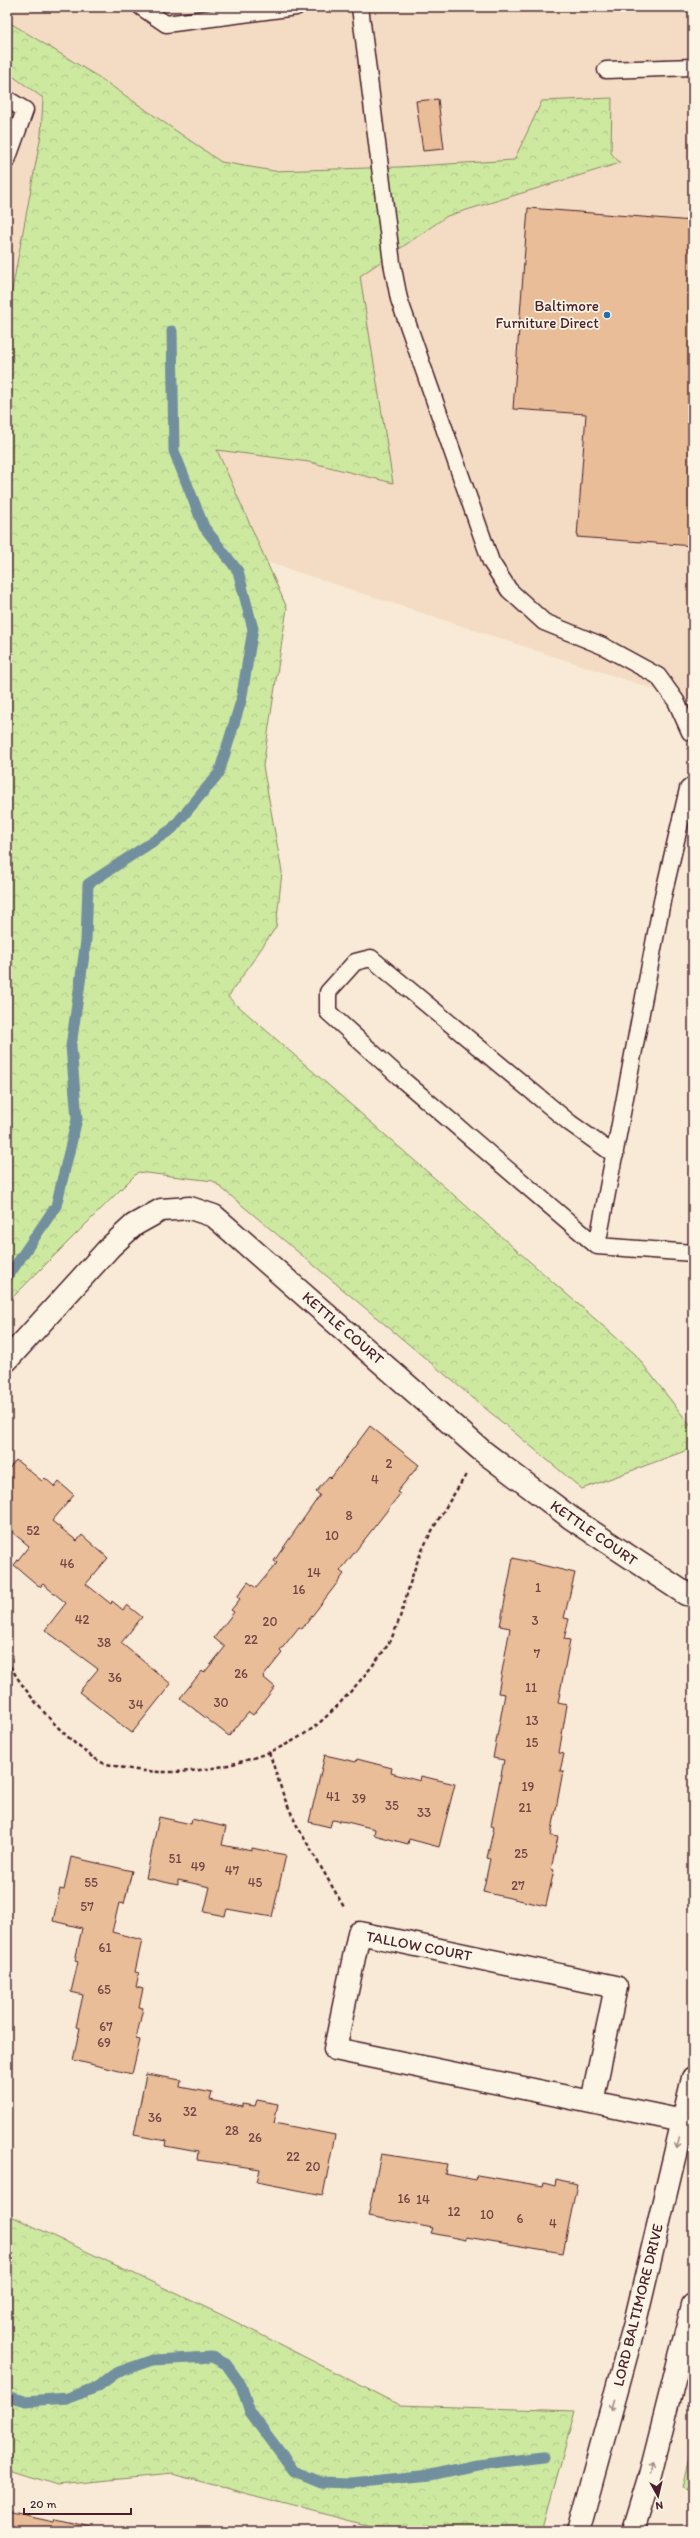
<svg xmlns="http://www.w3.org/2000/svg" width="700" height="2538" viewBox="0 0 700 2538" font-family="Itim,sans-serif">
	<style>
		.built { fill: #f3dcc3 }
		.forest { fill: url(#forest-crowns); stroke: #8c8466 }
		.lines { fill: none; stroke-linecap: round; stroke-linejoin: round }
		.stream { stroke: #728f9e; stroke-width: 11 }
		.building { fill: #e8bd98; stroke: #4a1f2b }
		.service-casing { stroke: #4a1f2b; stroke-width: 19 }
		.minor-casing { stroke: #4a1f2b; stroke-width: 25 }
		.secondary-casing { stroke: #4a1f2b; stroke-width: 25 }
		.path { stroke: #4a1f2b; stroke-width: 2.5; stroke-dasharray: 4 3; stroke-linecap: butt }
		.service { stroke: #fcf5e5; stroke-width: 16 }
		.minor { stroke: #fcf5e5; stroke-width: 22 }
		.secondary { stroke: #fcf5e5; stroke-width: 22 }
		.oneway { stroke: #a38a88 }
		.poi-dot { fill: #1f6fb2; stroke: #fcf5e5; stroke-width: 1.5 }
		.labels { text-anchor: middle; dominant-baseline: central; stroke-width: 3.5; stroke-linejoin: round; paint-order: stroke }
		.number-label { font-size: 13px; fill: #724646 }
		.poi-label { font-size: 15px; fill: #4a1f2b; stroke: #fcf5e5; text-anchor: end }
		.street-label { font-size: 15px; fill: #4a1f2b; stroke: #fcf5e5 }
	</style>
	<defs>
		<pattern id="forest-crowns" width="20" height="18" patternUnits="userSpaceOnUse"><rect width="20" height="18" fill="#cde9a0"/><path d="M2 6a3 3 0 1 1 6 0M12 15a3 3 0 1 1 6 0" fill="none" stroke="#b2c78a"/></pattern>
	</defs>
	<rect width="100%" height="100%" fill="#f8ead6"/>
	<filter id="ink" filterUnits="userSpaceOnUse"><feTurbulence type="fractalNoise" baseFrequency=".025" numOctaves="2"/><feDisplacementMap in="SourceGraphic" scale="8" xChannelSelector="R" yChannelSelector="G"/><feConvolveMatrix kernelMatrix="1 2 1 2 8 2 1 2 1" color-interpolation-filters="sRGB"/></filter>
	<g filter="url(#ink)">
		<!-- built -->
		<path class="built" d="M7,7H693V702L42,488L7,511Z"/>
		<!-- forest -->
		<path class="forest" d="M7,21L100,78L221,162L274,171L399,167L514,160L542,101L612,98L611,153L620,163L447,216L360,276L393,483L309,462L217,450L287,608L263,766L282,872L276,927L228,997L635,1354L693,1429V1448L582,1489L213,1181L138,1172L7,1303V317L41,135L43,98L7,72Z
			M7,2214L224,2316L399,2405L575,2411L542,2531H421L366,2525L172,2474L57,2485L7,2469Z
			M693,2441V2492L682,2487Z"/>
		<g class="lines">
			<!-- stream -->
			<path class="stream" d="M7,1278L56,1206L77,1119L71,1046L86,941L88,884L172,829L219,773L241,701L253,629L238,571L204,527L174,451L172,331
				M7,2396L25,2401L68,2398L97,2387L116,2373L153,2360L212,2357L226,2364L241,2385L250,2412L294,2471L321,2482L351,2483L430,2475L477,2465L543,2457"/>
		</g>
		<!-- building -->
		<path class="building" d="M438,99L444,149L423,151L416,101Z
			M528,208L693,221V546L577,537L586,414L513,409Z
			M370,1426L419,1465L397,1492L400,1494L340,1571L344,1574L302,1629L299,1627L280,1651L282,1653L263,1677L275,1687L253,1715L249,1712L229,1736L180,1698L202,1671L204,1673L225,1647L214,1638L234,1612L231,1610L240,1599L237,1597L248,1582L256,1588L277,1563L274,1561L320,1495L316,1492L329,1476L331,1478Z
			M16,1460L42,1481L45,1478L55,1487L59,1482L74,1495L52,1521L77,1541L82,1535L108,1558L86,1584L111,1604L112,1601L123,1610L127,1605L142,1617L121,1643L171,1684L132,1733L79,1692L98,1669L45,1630L66,1603L43,1584L40,1587L14,1565L29,1546L7,1528V1471Z
			M513,1558L575,1573L564,1618L569,1619L564,1639L570,1640L558,1703L567,1705L559,1753L564,1754L560,1771H563L551,1836L558,1837L551,1869L554,1870L546,1906L483,1892L490,1859L487,1858L494,1827L491,1826L504,1760L493,1758L505,1694L498,1693L510,1628L500,1626Z
			M325,1755L356,1762L357,1759L392,1768L391,1773L420,1781L421,1776L455,1784L439,1847L409,1839L408,1844L374,1835L375,1829L347,1822L332,1820L330,1827L309,1822Z
			M159,1817L191,1824L192,1819L226,1827L222,1845L252,1851V1848L286,1855L272,1917L227,1909L225,1916L204,1912L210,1887L178,1880V1885L146,1878Z
			M71,1857L132,1871L124,1904L119,1903L112,1932L142,1940L135,1972L139,1973L136,1987L143,1989L139,2007L143,2008L136,2039L140,2040L132,2074L73,2060L80,2028L76,2027L83,1995L71,1992L78,1962L75,1961L82,1928L53,1921L60,1889L64,1890Z
			M146,2074L181,2080L180,2087L212,2093L210,2100L242,2107V2104L255,2106L257,2100L278,2104L274,2123L335,2135L323,2195L257,2182L260,2169L197,2160L198,2152L165,2146L166,2141L134,2135Z
			M381,2154L447,2164L445,2174L476,2180L477,2175L543,2186L544,2183L555,2186L556,2179L577,2184L563,2253L466,2237V2240L431,2233L433,2228L368,2216Z
			M7,2512L54,2522L55,2519L91,2527L90,2531H7Z"/>
		<g class="lines">
			<!-- service casing -->
			<g class="service-casing">
				<path id="service" d="M141,7L166,24L296,7
					M360,7L392,263L399,299L491,562L509,590L544,622L603,646L658,676L676,701L690,732
					M606,70L693,67
					M7,99L25,110L7,160
					M693,785L688,789L663,896L597,1246L693,1253
					M597,1246L404,1081L328,1012V992L355,962L371,958L570,1123L615,1155"/>
			</g>
			<!-- minor casing -->
			<g class="minor-casing">
				<path id="minor" d="M7,1360L110,1247L134,1225L161,1210L190,1208L214,1216L481,1450L571,1518L686,1594L693,1595
					M592,2102L616,1987L359,1933L335,2049L683,2121"/>
			</g>
			<!-- secondary casing -->
			<g class="secondary-casing">
				<path id="secondary" d="M578,2531L635,2323L693,2078
					M633,2531L650,2475L693,2305"/>
			</g>
			<!-- path -->
			<path class="path" d="M7,1660C22,1691 70,1746 101,1762C106,1765 114,1765 120,1767C180,1781 263,1765 313,1728C336,1710 368,1673 385,1649C401,1626 406,1592 416,1565C428,1533 448,1504 466,1475
				M269,1752L284,1797L296,1824L344,1907"/>
			<!-- service -->
			<use href="#service" class="service"/>
			<!-- minor -->
			<use href="#minor" class="minor"/>
			<!-- secondary -->
			<use href="#secondary" class="secondary"/>
		</g>
		<!-- one-way arrows -->
		<defs><path id="oneway-shaft" d="M-6 0H5M1.5-3L5.5 0L1.5 3" fill="none" stroke-width="1.6" stroke-linecap="round" stroke-linejoin="round"/></defs>
		<g class="oneway">
			<use href="#oneway-shaft" transform="translate(678 2143) rotate(103)"/>
			<use href="#oneway-shaft" transform="translate(613 2405) rotate(105)"/>
			<use href="#oneway-shaft" transform="translate(652 2467) rotate(-76)"/>
		</g>
	</g>
	<!-- markers -->
	<circle class="poi-dot" cx="607" cy="315" r="4"/>
	<g class="labels">
		<!-- number labels -->
		<g class="number-label">
			<text x="389" y="1463">2</text>
			<text x="375" y="1479">4</text>
			<text x="349" y="1515">8</text>
			<text x="33" y="1530">52</text>
			<text x="332" y="1535">10</text>
			<text x="67" y="1563">46</text>
			<text x="314" y="1572">14</text>
			<text x="538" y="1587">1</text>
			<text x="299" y="1589">16</text>
			<text x="82" y="1619">42</text>
			<text x="535" y="1620">3</text>
			<text x="270" y="1621">20</text>
			<text x="251" y="1639">22</text>
			<text x="104" y="1642">38</text>
			<text x="537" y="1653">7</text>
			<text x="241" y="1673">26</text>
			<text x="115" y="1677">36</text>
			<text x="531" y="1687">11</text>
			<text x="221" y="1702">30</text>
			<text x="136" y="1704">34</text>
			<text x="532" y="1720">13</text>
			<text x="532" y="1742">15</text>
			<text x="528" y="1786">19</text>
			<text x="333" y="1796">41</text>
			<text x="359" y="1798">39</text>
			<text x="392" y="1805">35</text>
			<text x="525" y="1807">21</text>
			<text x="424" y="1812">33</text>
			<text x="521" y="1853">25</text>
			<text x="175" y="1858">51</text>
			<text x="198" y="1866">49</text>
			<text x="232" y="1870">47</text>
			<text x="91" y="1882">55</text>
			<text x="255" y="1882">45</text>
			<text x="518" y="1885">27</text>
			<text x="87" y="1906">57</text>
			<text x="105" y="1947">61</text>
			<text x="104" y="1989">65</text>
			<text x="106" y="2026">67</text>
			<text x="104" y="2042">69</text>
			<text x="190" y="2111">32</text>
			<text x="155" y="2117">36</text>
			<text x="232" y="2130">28</text>
			<text x="255" y="2137">26</text>
			<text x="293" y="2156">22</text>
			<text x="313" y="2166">20</text>
			<text x="404" y="2198">16</text>
			<text x="423" y="2199">14</text>
			<text x="454" y="2211">12</text>
			<text x="487" y="2214">10</text>
			<text x="520" y="2218">6</text>
			<text x="553" y="2223">4</text>
		</g>
		<!-- poi labels -->
		<g class="poi-label">
			<text x="599" y="306">Baltimore<tspan x="599" dy="17">Furniture Direct</tspan></text>
		</g>
		<!-- street labels -->
		<g class="street-label">
			<text transform="translate(343 1328) rotate(41)">KETTLE COURT</text>
			<text transform="translate(594 1533) rotate(35)">KETTLE COURT</text>
			<text transform="translate(419 1946) rotate(11)">TALLOW COURT</text>
			<text transform="translate(638 2305) rotate(-76)">LORD BALTIMORE DRIVE</text>
		</g>
	</g>
	<!-- margin -->
	<rect width="700" height="2538" fill="none" stroke="#fcf5e5" stroke-width="24"/>
	<rect x="12" y="12" width="676" height="2514" fill="none" stroke="#4a1f2b" stroke-width="1.5" filter="url(#ink)"/>
	<!-- north arrow -->
	<g transform="translate(658 2496) rotate(172)" stroke="#fcf5e5" stroke-width="3" paint-order="stroke">
	<path d="M0-3L7 15L0 10L-7 15Z" fill="#4a1f2b"/>
	<text y="-6" font-size="11" font-weight="bold" text-anchor="middle" fill="#4a1f2b">N</text>
	</g>
	<!-- scale -->
	<path d="M24 2508v6h107v-6" fill="none" stroke="#4a1f2b" stroke-width="2"/>
	<text x="30" y="2508" font-size="12" fill="#4a1f2b" stroke="#fcf5e5" stroke-width="3" paint-order="stroke">20 m</text>
</svg>
